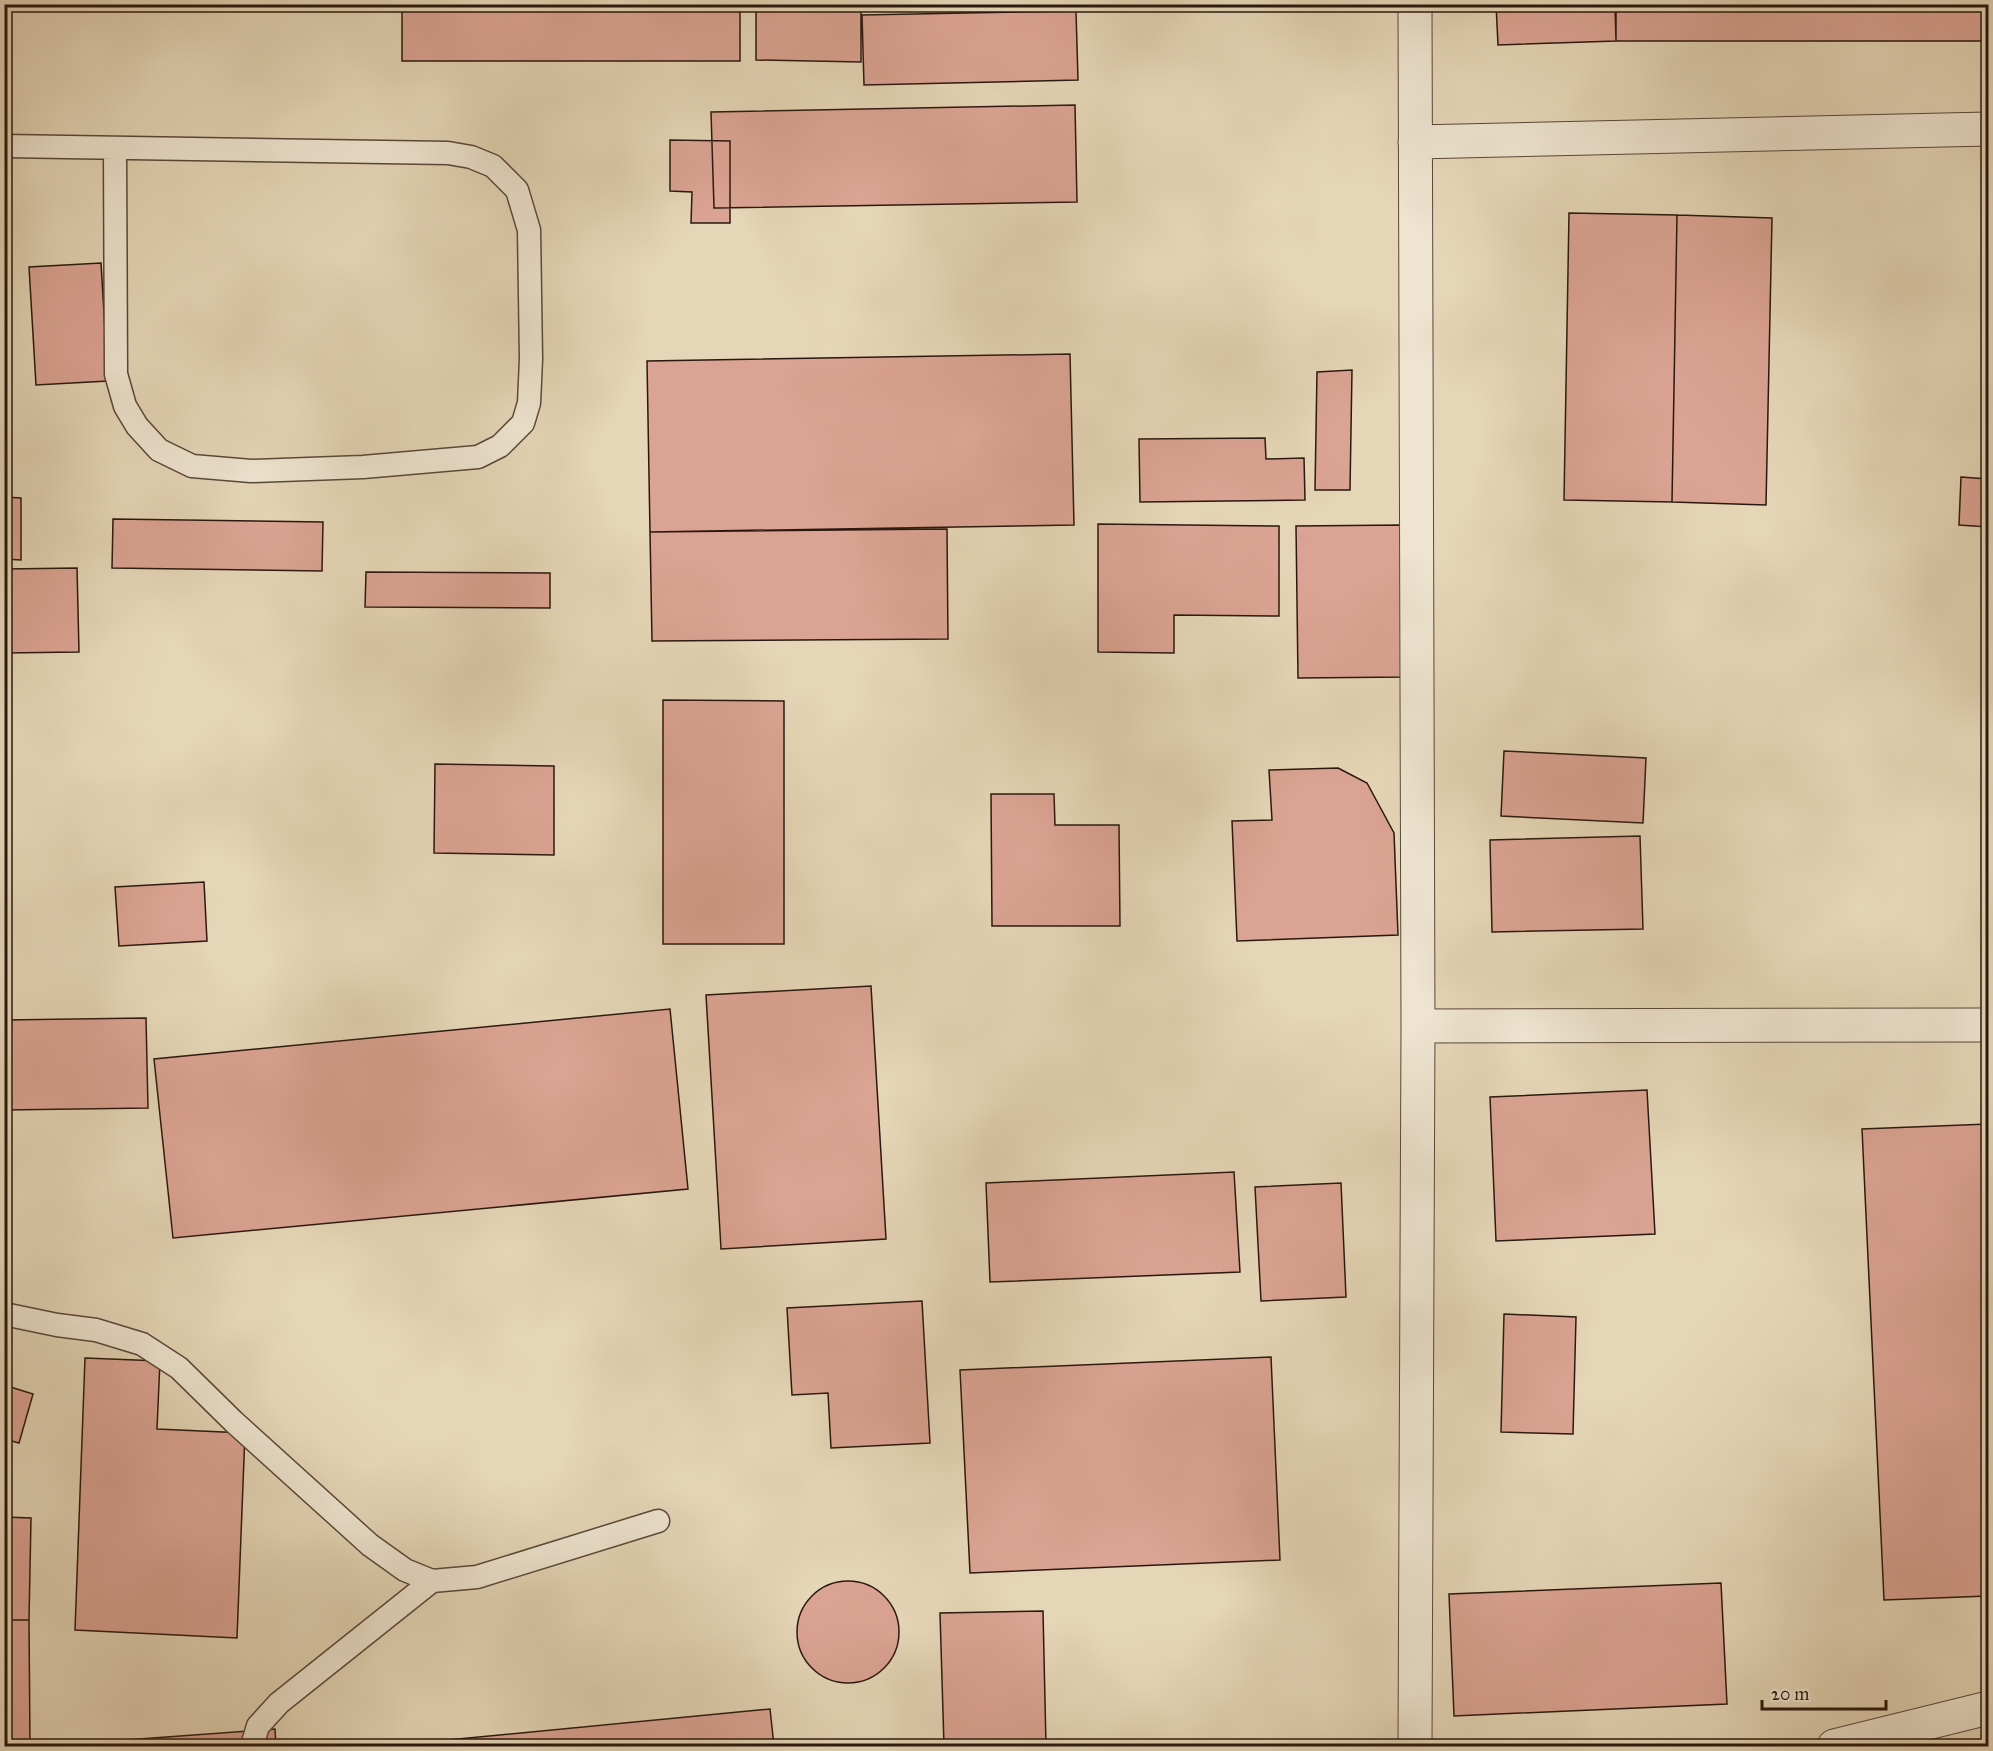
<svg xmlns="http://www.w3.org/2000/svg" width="1993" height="1751" viewBox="0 0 1993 1751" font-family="'IM FELL Great Primer',serif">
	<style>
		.building { fill: #dba393; stroke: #2a180f; stroke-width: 1.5 }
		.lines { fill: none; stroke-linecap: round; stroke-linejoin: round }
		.lane-casing { stroke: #594839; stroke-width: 25 }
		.street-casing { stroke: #594839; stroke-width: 35 }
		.lane { stroke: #eee4d0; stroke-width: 22 }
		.street { stroke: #eee4d0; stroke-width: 33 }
	</style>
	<rect width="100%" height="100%" fill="#e5d6b7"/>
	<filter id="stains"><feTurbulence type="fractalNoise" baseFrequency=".00333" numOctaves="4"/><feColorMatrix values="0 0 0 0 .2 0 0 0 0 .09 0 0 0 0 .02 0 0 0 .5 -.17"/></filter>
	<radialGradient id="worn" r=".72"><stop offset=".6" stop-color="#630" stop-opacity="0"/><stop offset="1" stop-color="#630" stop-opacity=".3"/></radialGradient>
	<!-- building -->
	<path class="building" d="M402,4H740V61H402Z
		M756,4H861V62L756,60Z
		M1200,4H1330V5H1200Z
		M1496,4H1615L1616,41L1498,45Z
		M1616,4H1988V41H1616Z
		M1076,11L1078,80L864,85L862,15Z
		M1075,105L1077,202L714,208L711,112Z
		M670,140L730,141V223H691L692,192L670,191Z
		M1569,213L1677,215L1672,502L1564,500Z
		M1677,215L1772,218L1766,505L1672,502Z
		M101,263L108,381L36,385L29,267Z
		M1070,354L1074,525L650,532L647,361Z
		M1352,370L1350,490H1315L1317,372Z
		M1265,438L1266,459L1304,458L1305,500L1140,502L1139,439Z
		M1961,477L1988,479V527L1959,525Z
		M4,497L21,498V560L4,559Z
		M113,519L323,522L322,571L112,568Z
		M1098,524L1279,526V616L1174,615V653L1098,652Z
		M1402,525L1405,677L1298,678L1296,526Z
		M947,529L948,639L652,641L650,532Z
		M77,568L79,652L4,653V569Z
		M366,572L550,573V608L365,607Z
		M663,700L784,701V944H663Z
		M1504,751L1646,758L1643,823L1501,816Z
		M435,764L554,766V855L434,853Z
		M1338,768L1367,783L1394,833L1398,935L1237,941L1232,821L1272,820L1269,770Z
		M991,794H1054L1055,825H1119L1120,926H992Z
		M1640,836L1643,929L1492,932L1490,840Z
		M204,882L207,941L119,946L115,887Z
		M871,986L886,1239L721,1249L706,995Z
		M670,1009L688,1189L173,1238L154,1059Z
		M146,1018L148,1108L4,1110V1020Z
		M1647,1090L1655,1234L1496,1241L1490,1097Z
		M1988,1124V1596L1884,1600L1862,1129Z
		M1234,1172L1240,1272L990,1282L986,1183Z
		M1341,1183L1346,1297L1261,1301L1255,1187Z
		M922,1301L930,1443L831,1448L828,1393L792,1395L787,1308Z
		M1504,1314L1576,1317L1573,1434L1501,1432Z
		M1271,1357L1280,1560L970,1573L960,1370Z
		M85,1358L160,1361L157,1429L245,1433L237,1638L75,1630Z
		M4,1385L33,1394L19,1443L4,1439Z
		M4,1517L31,1518L29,1620H4Z
		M797 1632a51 51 0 1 1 102 0a51 51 0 1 1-102 0Z
		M1721,1583L1727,1704L1454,1716L1449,1594Z
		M1043,1611L1046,1746H944L940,1613Z
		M4,1620H29L30,1746H4Z
		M770,1709L774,1746H385Z
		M275,1729L276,1746H42Z"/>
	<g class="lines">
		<!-- lane casing -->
		<g class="lane-casing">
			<path id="lane" d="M4,146L448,153L471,157L493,166L517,190L529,230L531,359L529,403L523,423L500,446L478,457L363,467L251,471L192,466L159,450L137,426L125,406L116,374L115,148
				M4,1314L57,1325L96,1330L142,1344L179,1368L234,1422L370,1545L405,1570L432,1581L477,1577L658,1521
				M252,1746L258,1726L279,1703L432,1581"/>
		</g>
		<!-- street casing -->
		<g class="street-casing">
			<path id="street" d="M1415,4L1418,1026L1415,1746
				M1415,142L1988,129
				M1418,1026L1988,1025
				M1834,1746L1988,1708"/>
		</g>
		<!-- lane -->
		<use href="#lane" class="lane"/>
		<!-- street -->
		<use href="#street" class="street"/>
	</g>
	<!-- margin -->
	<rect width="1993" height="1751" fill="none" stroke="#e5d6b7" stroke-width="24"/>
	<rect x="6" y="6" width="1981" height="1739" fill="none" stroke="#2a180f" stroke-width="3"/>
	<rect x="12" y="12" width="1969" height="1727" fill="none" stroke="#2a180f" stroke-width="1.5"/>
	<!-- scale -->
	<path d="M1762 1700v9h124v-9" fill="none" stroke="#2a180f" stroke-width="3"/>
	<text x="1771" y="1700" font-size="18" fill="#2a180f" stroke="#eee4d0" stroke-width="4.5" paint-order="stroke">20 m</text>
	<rect width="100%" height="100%" filter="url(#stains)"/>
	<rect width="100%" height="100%" fill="url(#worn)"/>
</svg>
